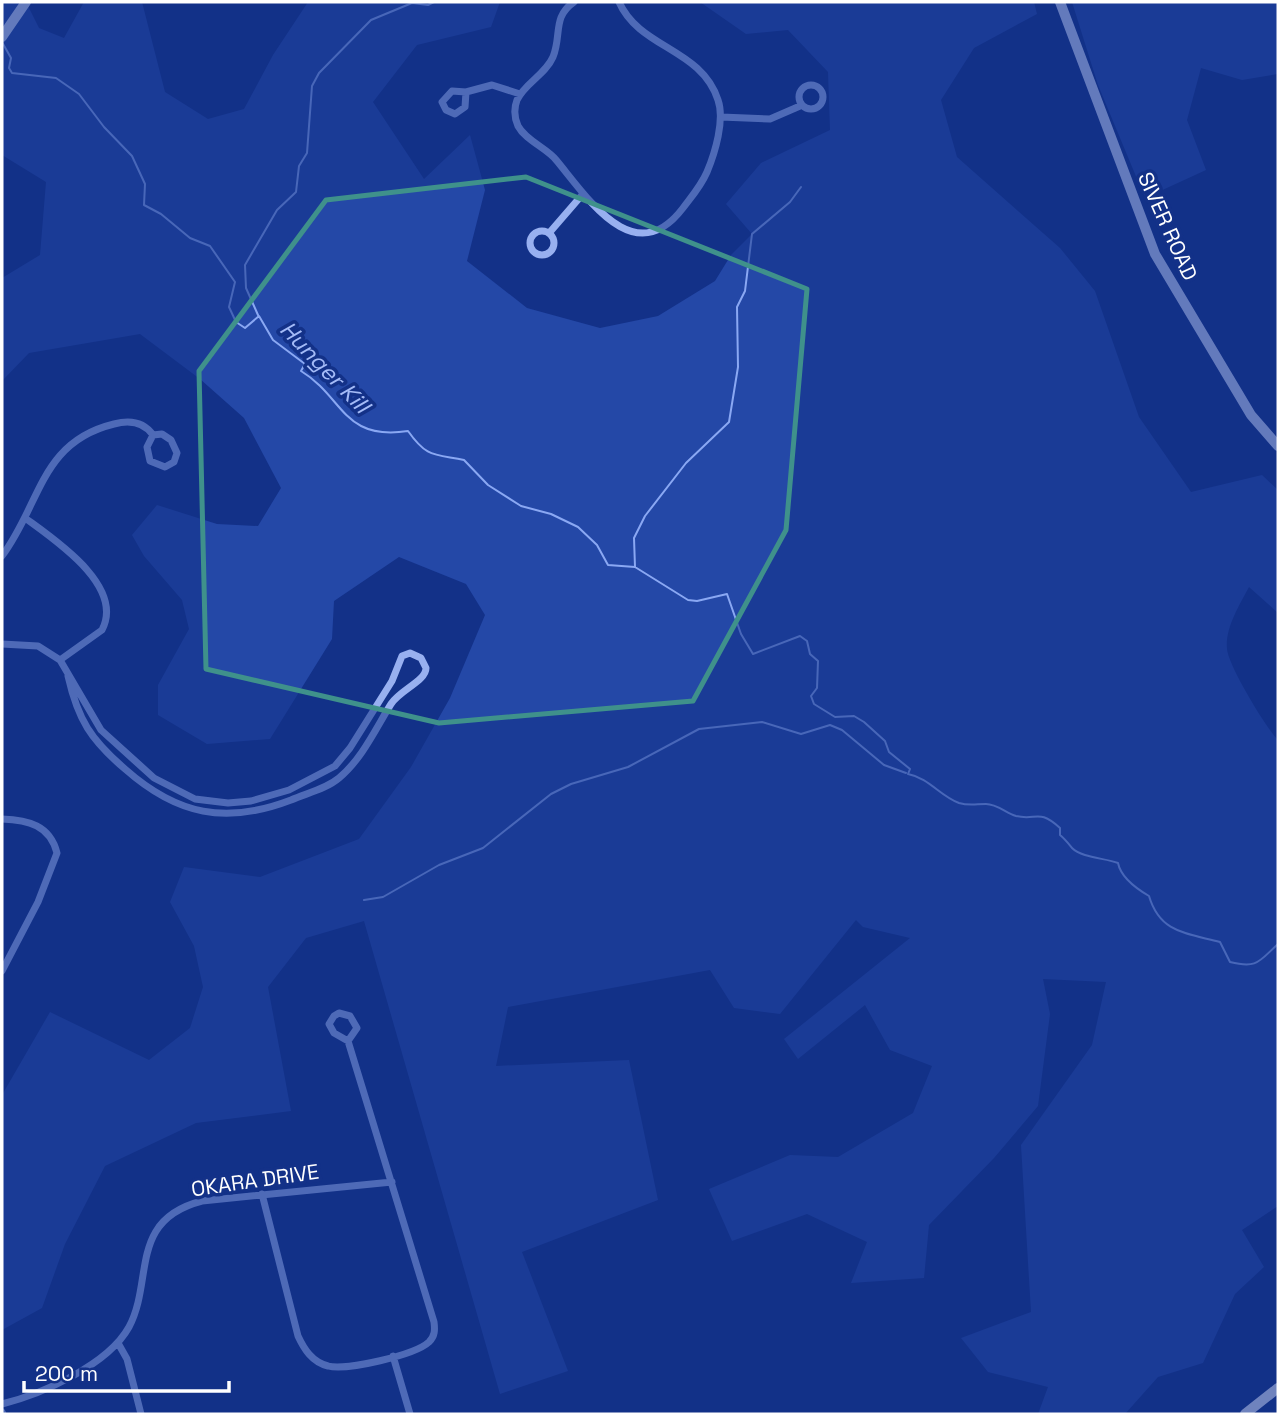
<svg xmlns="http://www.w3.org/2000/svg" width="1280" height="1416" viewBox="0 0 1280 1416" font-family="'Space Grotesk',sans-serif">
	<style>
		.green { fill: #2448a7 }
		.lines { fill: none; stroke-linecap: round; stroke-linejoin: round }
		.stream { stroke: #8aa8f3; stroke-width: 2 }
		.street { stroke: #98b0f0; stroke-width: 7 }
		.secondary { stroke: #c6d3fb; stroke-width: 10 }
		.primary { stroke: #e1e7ff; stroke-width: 10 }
		.marked { fill: none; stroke: #3f918b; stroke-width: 5; stroke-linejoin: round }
		.labels { text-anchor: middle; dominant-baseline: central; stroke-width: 7; stroke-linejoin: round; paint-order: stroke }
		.street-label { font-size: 21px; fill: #fff; stroke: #133188 }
		.water-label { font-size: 23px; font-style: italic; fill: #a4bbf7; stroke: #133188 }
	</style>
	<rect width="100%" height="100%" fill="#133188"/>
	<!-- green -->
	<path class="green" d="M2,2H26L39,28L64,38L84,2H142L165,92L208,119L244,109L273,55L308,2H500L491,27L417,45L373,102L424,179L470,135L485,190L467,261L527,308L600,328L658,316L715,281L731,255L752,234L726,204L761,163L830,130L828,72L788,30L746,34L700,2H1034L1037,14L974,48L941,100L957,157L1060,248L1095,291L1139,417L1191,492L1262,475L1278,490V613L1249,587C1239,606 1225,628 1227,649C1228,665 1266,728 1278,740V1206L1242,1230L1264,1267L1235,1294L1203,1363L1158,1377L1125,1414H1038L1048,1387L988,1372L961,1338L1031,1312L1021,1145L1092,1045L1106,982L1043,979L1050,1014L1038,1106L994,1158L929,1225L924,1278L851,1283L867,1242L807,1214L732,1241L709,1189L790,1155L838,1157L913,1113L932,1066L890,1050L865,1005L798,1059L784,1039L910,938L863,927L856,920L780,1014L734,1008L710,970L508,1007L496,1066L629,1060L658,1200L522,1252L568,1371L500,1394L364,921L306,938L268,987L291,1111L196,1123L105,1166L65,1244L42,1308L2,1330V1095L50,1012L149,1060L190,1028L203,987L194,946L170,902L184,867L260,877L359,839L411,767L450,698L485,615L466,584L399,557L334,601L332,639L270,739L207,744L158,715V685L189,629L182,600L144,556L132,535L157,505L217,524L258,526L281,488L244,418L200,379L140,334L29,353L2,381V278L40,255L46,182L2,155Z
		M1072,2H1278V74L1242,80L1201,68L1187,120L1206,170L1145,198L1098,85Z"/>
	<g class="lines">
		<!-- stream -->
		<path class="stream" d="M2,42L11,58L9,68L12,73L56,78L79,94L104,127L132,156L145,184L144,205L161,214L190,238L210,246L235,282L229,307L236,322L245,328L259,316L273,340L305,364L301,371C344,397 342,441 408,431C427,458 434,454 464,460L488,485L521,506L551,514L578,527L597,545L608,565L635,567L688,600L697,601L727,594L741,634L753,654L800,636L807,641L810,654L818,661L817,688L811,696L814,704L835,717L854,716L864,722L885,741L889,752L910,769L908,774C929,778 940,796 959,803C969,806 976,804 986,804C997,804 1006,813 1016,816C1037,821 1038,808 1060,828V835C1065,839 1068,843 1072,848C1082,858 1105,858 1118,863C1121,878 1137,889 1149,896C1160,933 1186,933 1220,942L1230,962C1258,969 1259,961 1278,944
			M258,315L246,288L245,265L277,210L296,192L299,166L307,153L312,86L319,73L371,20L412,3L428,5L434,2
			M635,567L634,538L645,516L686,463L729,422L738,367L737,307L745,291L752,234L790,202L801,187
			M364,900L383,897L439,865L483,848L551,794L571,784L628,767L699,729L762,722L801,734L830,725L842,730L884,765L906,773"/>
		<!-- street -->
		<path class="street" d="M574,2C552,17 562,35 553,57C545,75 525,83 517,100C514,108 514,117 518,126C526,141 547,148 557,161C589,200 635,271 683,208C692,196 701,186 707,172C715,153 725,120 718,100C701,48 640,49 619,2
			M799 97a12 12 0 1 1 24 0a12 12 0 1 1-24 0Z
			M452,91L466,92L465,107L455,114L446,110L442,102Z
			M466,92L492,85L520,94
			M721,117L770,119L800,106
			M530 243a12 12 0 1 1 24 0a12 12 0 1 1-24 0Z
			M550,232L582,195
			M162,434L171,440L177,453L174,462L165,467L150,461L147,447L153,435Z
			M25,518C55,540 125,586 102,630L60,660
			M2,556C41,504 40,442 114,424C129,420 143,421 153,435
			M2,644L38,646L60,660L101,730L154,778L195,799L228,803L251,801L289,790L335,766L350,748L392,681L402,656L410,653L421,658L426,668C426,681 400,690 391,704C376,728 362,759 339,778C326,789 307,793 291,800C226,825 177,815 125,769C91,740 78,720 68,676
			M2,819C28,820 50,825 57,853L38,902L2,971
			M339,1013L350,1016L357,1028L348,1041L334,1033L329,1024L334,1016Z
			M262,1194L298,1336C304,1349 312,1362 328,1366C346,1371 415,1355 429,1342C435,1336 435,1330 434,1322L348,1041
			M118,1343L127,1359L141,1414
			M393,1356L410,1414
			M2,1404C42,1394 108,1365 129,1327C154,1280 128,1220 202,1201L392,1182
			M2,1412L3,1414"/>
		<!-- secondary -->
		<path class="secondary" d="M1060,2L1155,254L1251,415L1278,446
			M2,37L26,2"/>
		<!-- primary -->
		<path class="primary" d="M1245,1414L1278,1388"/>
	</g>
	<!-- marked area -->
	<path d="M0 0H1280V1416H0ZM526,177L807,289L786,530L693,701L439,723L206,669L199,371L326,200Z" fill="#133188" fill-opacity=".55" fill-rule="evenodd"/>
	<path class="marked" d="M526,177L807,289L786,530L693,701L439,723L206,669L199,371L326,200Z"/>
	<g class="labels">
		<!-- street labels -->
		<g class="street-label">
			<text transform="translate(1168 226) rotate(66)">SIVER ROAD</text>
			<text transform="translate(255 1180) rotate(-8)">OKARA DRIVE</text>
		</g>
		<!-- water labels -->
		<g class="water-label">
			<text transform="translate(325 367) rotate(46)">Hunger Kill</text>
		</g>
	</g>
	<!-- border -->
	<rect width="1280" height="1416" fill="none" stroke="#ffffff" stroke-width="7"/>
	<!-- scale -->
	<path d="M24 1381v10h205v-10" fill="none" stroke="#ffffff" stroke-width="3.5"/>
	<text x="35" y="1381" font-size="21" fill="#ffffff" stroke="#133188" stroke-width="5" paint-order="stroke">200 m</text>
</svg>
